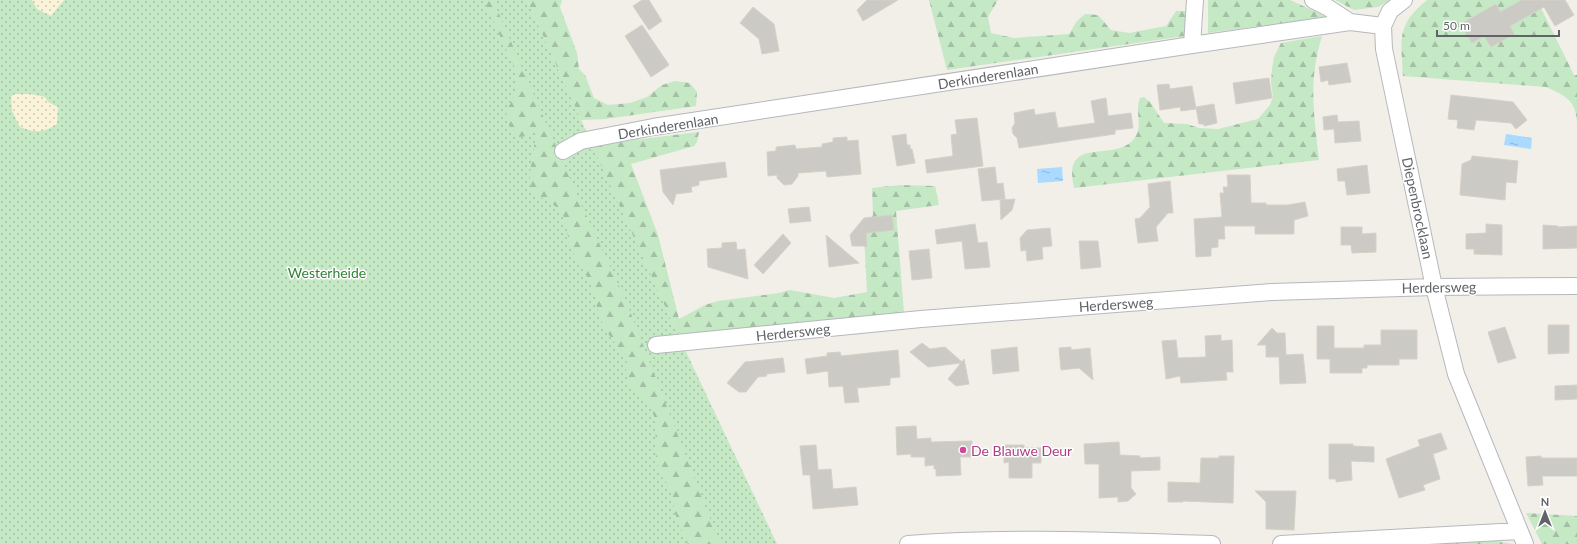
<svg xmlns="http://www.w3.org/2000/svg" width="1577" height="544" viewBox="0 0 1577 544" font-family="Lato,sans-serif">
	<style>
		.grass { fill: url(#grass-dots) }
		.forest { fill: url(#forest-firs) }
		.sand { fill: url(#sand-dots) }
		.water { fill: url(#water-ripples) }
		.building { fill: #cccac5; stroke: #d6d1c6 }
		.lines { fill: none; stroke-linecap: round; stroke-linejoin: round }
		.street-casing { stroke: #b5b8bc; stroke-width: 18 }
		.street { stroke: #fff; stroke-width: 16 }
		.hotel-dot { fill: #d1479c; stroke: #fff; stroke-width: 1.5 }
		.labels { text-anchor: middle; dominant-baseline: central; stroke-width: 3; stroke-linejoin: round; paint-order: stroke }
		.street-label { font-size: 14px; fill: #5f6368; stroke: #fff }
		.park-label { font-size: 14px; fill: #348238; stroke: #fff }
		.hotel-label { font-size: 14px; fill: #b23c85; stroke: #fff; text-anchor: start }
	</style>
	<defs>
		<pattern id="grass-dots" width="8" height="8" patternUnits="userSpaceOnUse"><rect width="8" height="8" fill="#c5e8c5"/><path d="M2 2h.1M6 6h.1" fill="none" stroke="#a3c0a4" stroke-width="1.8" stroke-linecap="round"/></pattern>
		<pattern id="forest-firs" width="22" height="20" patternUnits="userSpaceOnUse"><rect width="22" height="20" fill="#c5e8c5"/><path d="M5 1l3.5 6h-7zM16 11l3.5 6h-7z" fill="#a3c0a4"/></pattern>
		<pattern id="sand-dots" width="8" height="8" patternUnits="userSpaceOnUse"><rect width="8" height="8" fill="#fbf3d9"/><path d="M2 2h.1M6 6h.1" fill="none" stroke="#cec8b4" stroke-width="1.8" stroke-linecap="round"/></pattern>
		<pattern id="water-ripples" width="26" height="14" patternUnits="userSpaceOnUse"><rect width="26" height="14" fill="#aadaff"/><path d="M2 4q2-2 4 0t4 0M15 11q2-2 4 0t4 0" fill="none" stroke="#8eb4d2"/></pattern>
	</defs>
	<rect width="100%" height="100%" fill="#f1efe8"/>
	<!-- grass -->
	<path class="grass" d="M0,0H527L679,337L777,544H0Z"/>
	<!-- forest -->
	<path class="forest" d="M484,0H493L580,202L626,301L720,544H688C684,535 679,525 676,516C673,508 674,499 671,492C668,483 660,477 658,468C649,431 670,416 630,389L626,371L627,356C614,344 603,329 598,311C595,302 595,290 590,282C583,268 575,260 570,245C567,235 567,224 563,215C556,201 536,199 531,188C527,179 535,145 536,134L534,131L528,136L519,137L508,124L506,111L512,101L517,89V74Z
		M527,0H562L560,7L577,53L579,69L585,75L594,98L608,105L630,103L647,97L662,85L675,81L690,83L697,92L696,106L606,119L581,120Z
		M929,0H998L988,17L991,33L1014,38L1069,34L1077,21L1085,14L1098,15L1111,30L1129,33L1166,26L1176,11H1186L1185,36L947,70Z
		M1208,0H1290L1336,21L1259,26L1208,33Z
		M1335,0H1390L1378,7L1354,10Z
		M1427,0H1537L1574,75H1577V122C1576,100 1564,95 1546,87L1403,76C1401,40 1396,25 1427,0Z
		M1322,36C1308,81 1314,114 1319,160L1074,188C1062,135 1112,162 1132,141C1145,129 1134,112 1140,98L1144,97L1150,102L1164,123L1187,124L1199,128L1218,129L1258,119L1270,105L1273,97L1271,82L1272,69L1274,57L1281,43Z
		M699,132L697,142L694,146L631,164L658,235L679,319L705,305L718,301L779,293L790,290L834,298L867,292L864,236L873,215L872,188L900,185L935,186L939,205L896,211L904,313L679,337L592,145Z
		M1526,513L1577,516V544H1542Z
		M1496,541L1513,544H1403Z"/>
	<!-- sand -->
	<path class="sand" d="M32,0H64L51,16L37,9Z
		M14,94H31L45,97L48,102L58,107L57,124C43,133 35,133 20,127L12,111L11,97Z"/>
	<!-- water -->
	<path class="water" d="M1506,134L1532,138L1531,149L1504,145Z
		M1062,167L1063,181L1038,183L1037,169Z"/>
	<!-- building -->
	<path class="building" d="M642,0H649L662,21L649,30L633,6Z
		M867,0H898L863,21L857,10Z
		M1522,0H1565L1574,15L1555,26L1544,7L1510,26L1514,34L1491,47L1484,36L1472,43L1461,24L1496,4L1500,12Z
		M753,7L774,24L779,51L762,54L759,39L740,23Z
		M642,25L669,65L651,77L625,36Z
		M1347,63L1351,82L1329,85L1328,80L1321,82L1319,67Z
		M1269,78L1272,98L1236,104L1233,83Z
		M1169,84L1170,89L1192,86L1196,109L1181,111L1180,107L1160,110L1157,85Z
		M1451,95L1513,102L1527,120L1516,129L1511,123L1476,120L1474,130L1457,128L1458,120L1448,119Z
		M1106,98L1108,116L1131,113L1133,128L1115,130V134L1019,148L1017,138L1013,134L1012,128L1015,123L1014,113L1034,109L1035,115L1055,112L1058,128L1095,123L1091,101Z
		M1214,104L1217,123L1204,126V124H1199L1196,107Z
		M1337,115L1338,122L1359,121L1361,141L1335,143L1334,129L1324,130L1323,117Z
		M977,118L983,166L927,173L925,160L953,156L951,135L957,134L955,120Z
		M906,134L907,145H910V149H912L915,163L897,166L892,136Z
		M847,137V141L858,140L861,174L827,177L826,171L798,173V176L792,184L784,185L777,178V175L768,176L767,152L776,151V147L795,145L796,149L822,147V144L833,142V138Z
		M1472,156L1518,161L1516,183L1506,182L1505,200L1460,195L1462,164L1471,160Z
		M725,162L727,177L699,181V185L691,187L692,192L676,194L673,205L663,192L660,170Z
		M1367,165L1370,193L1347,195L1345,181H1338L1337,169Z
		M995,167L997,184L1003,183L1005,199L982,201L978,169Z
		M1227,175H1250L1251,203H1266V205H1288L1305,202L1308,216L1294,220V234H1255V226H1224L1225,239H1218V247L1211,248V256L1196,257L1194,219L1222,217L1220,193H1224L1223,187H1228Z
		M1170,181L1173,213H1168L1156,227L1158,241L1138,243L1135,219L1140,218L1150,207L1148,184Z
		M1015,199L1012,210L1001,220L1000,200Z
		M809,207L811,221L790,223L788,209Z
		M892,215L894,230L866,233L867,246H852L850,235L864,218Z
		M975,224L978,243L987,242L990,267L965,269L962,241L937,244L935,230Z
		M1486,224L1502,225V255L1474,254V249H1466V234L1486,233Z
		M1543,225L1558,226V227L1577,226V248L1543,249Z
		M1341,227H1362V234L1376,233V252L1352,253L1351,245H1341Z
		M1050,228L1052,246L1042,247L1043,259L1027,261L1026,250L1021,251L1020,238L1027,230Z
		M783,234L791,243L763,274L754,265Z
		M826,235L859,263L829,267Z
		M1079,241H1098L1101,267L1081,269Z
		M736,242L737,250L745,249L748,279L708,267L707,249L722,248V243Z
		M929,249L932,278L912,280L909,251Z
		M1548,325H1569V353L1548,354Z
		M1317,326H1334V348H1364V345H1381V330H1417V359H1399V365H1367V368H1362V373H1330V359H1317Z
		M1505,327L1516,358L1498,363L1488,332Z
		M1272,328L1277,333H1285L1286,355L1303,354L1306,383L1280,384L1279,357H1266V345H1257Z
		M1221,335V341L1232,340L1233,372H1226L1227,380L1181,383L1180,376L1166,379L1162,341L1176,340L1178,358L1206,357L1205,336Z
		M922,343L930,349L945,347L962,362L964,359L969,384L956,386L948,379L961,363L928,367L910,352Z
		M1017,347L1019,371L993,374L991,350Z
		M1071,347V350L1090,348L1093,380L1079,368L1061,370L1059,348Z
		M898,350L900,377L890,378V385L857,388L859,402L845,403L843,386L829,387L828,371L807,374L805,359L827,356V353L840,352L841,356Z
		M783,358L785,372L766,374L767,376L758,377L746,392H739L727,383L745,362Z
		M1577,385V399L1555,400V386Z
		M916,426L917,439L931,438V442L972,441V457H960L961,475L936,476V469H934V465L925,466V457H911V454L897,455L896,427Z
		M1441,433L1447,449L1433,454L1440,479L1423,485L1425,490L1399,498L1386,459L1420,446L1418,440Z
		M1119,442L1120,455L1140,456V458L1160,457V470L1131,471V488L1136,494L1128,501L1118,502V497L1099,498V464H1085L1084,444Z
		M1329,444H1353V446L1374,447V462L1351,461L1352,480L1336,482V479H1329Z
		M816,445L818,470L831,469L833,489L856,487L858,505L813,509L810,475H803L800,446Z
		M1004,445H1024V448H1041V463H1032V478H1009V462L1004,463Z
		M1219,456H1234L1233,503L1183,501V502H1168V482L1200,483L1201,458H1219Z
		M1541,456V458H1577V476H1542L1543,485L1528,486L1526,457Z
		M1255,491H1296L1294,530L1266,529V502Z"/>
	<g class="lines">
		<!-- street casing -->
		<g class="street-casing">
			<path id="street" d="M1313,0L1327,7L1350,22
				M1383,26L1384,49L1434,287L1456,374L1525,544
				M1192,45L1195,0
				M563,151L581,141L653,127L1192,45L1350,22L1383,26L1390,11L1404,0
				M656,345L921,319L1272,292L1434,287L1577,286
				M908,544C1009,536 1111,541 1212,544
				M1281,544L1519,531"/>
		</g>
		<!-- street -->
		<use href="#street" class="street"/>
	</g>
	<!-- markers -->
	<circle class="hotel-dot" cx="963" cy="450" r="4"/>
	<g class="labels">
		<!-- street labels -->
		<g class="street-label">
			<text transform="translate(988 76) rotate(-9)">Derkinderenlaan</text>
			<text transform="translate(668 126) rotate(-9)">Derkinderenlaan</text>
			<text transform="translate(1418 208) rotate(78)">Diepenbrocklaan</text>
			<text transform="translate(1439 287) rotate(-1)">Herdersweg</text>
			<text transform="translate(1116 304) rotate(-4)">Herdersweg</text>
			<text transform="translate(793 332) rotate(-6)">Herdersweg</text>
		</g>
		<!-- park labels -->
		<g class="park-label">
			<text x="327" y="272">Westerheide</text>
		</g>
		<!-- hotel labels -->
		<g class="hotel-label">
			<text x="971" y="450">De Blauwe Deur</text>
		</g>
	</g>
	<!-- north arrow -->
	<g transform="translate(1545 512)" stroke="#ffffff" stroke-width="3" paint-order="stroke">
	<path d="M0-3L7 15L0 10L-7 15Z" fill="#5f6368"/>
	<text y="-6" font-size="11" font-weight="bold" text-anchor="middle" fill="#5f6368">N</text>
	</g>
	<!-- scale -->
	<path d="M1437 30v6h122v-6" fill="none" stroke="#5f6368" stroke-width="2"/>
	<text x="1443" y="30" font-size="12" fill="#5f6368" stroke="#ffffff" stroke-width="3" paint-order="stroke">50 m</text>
</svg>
